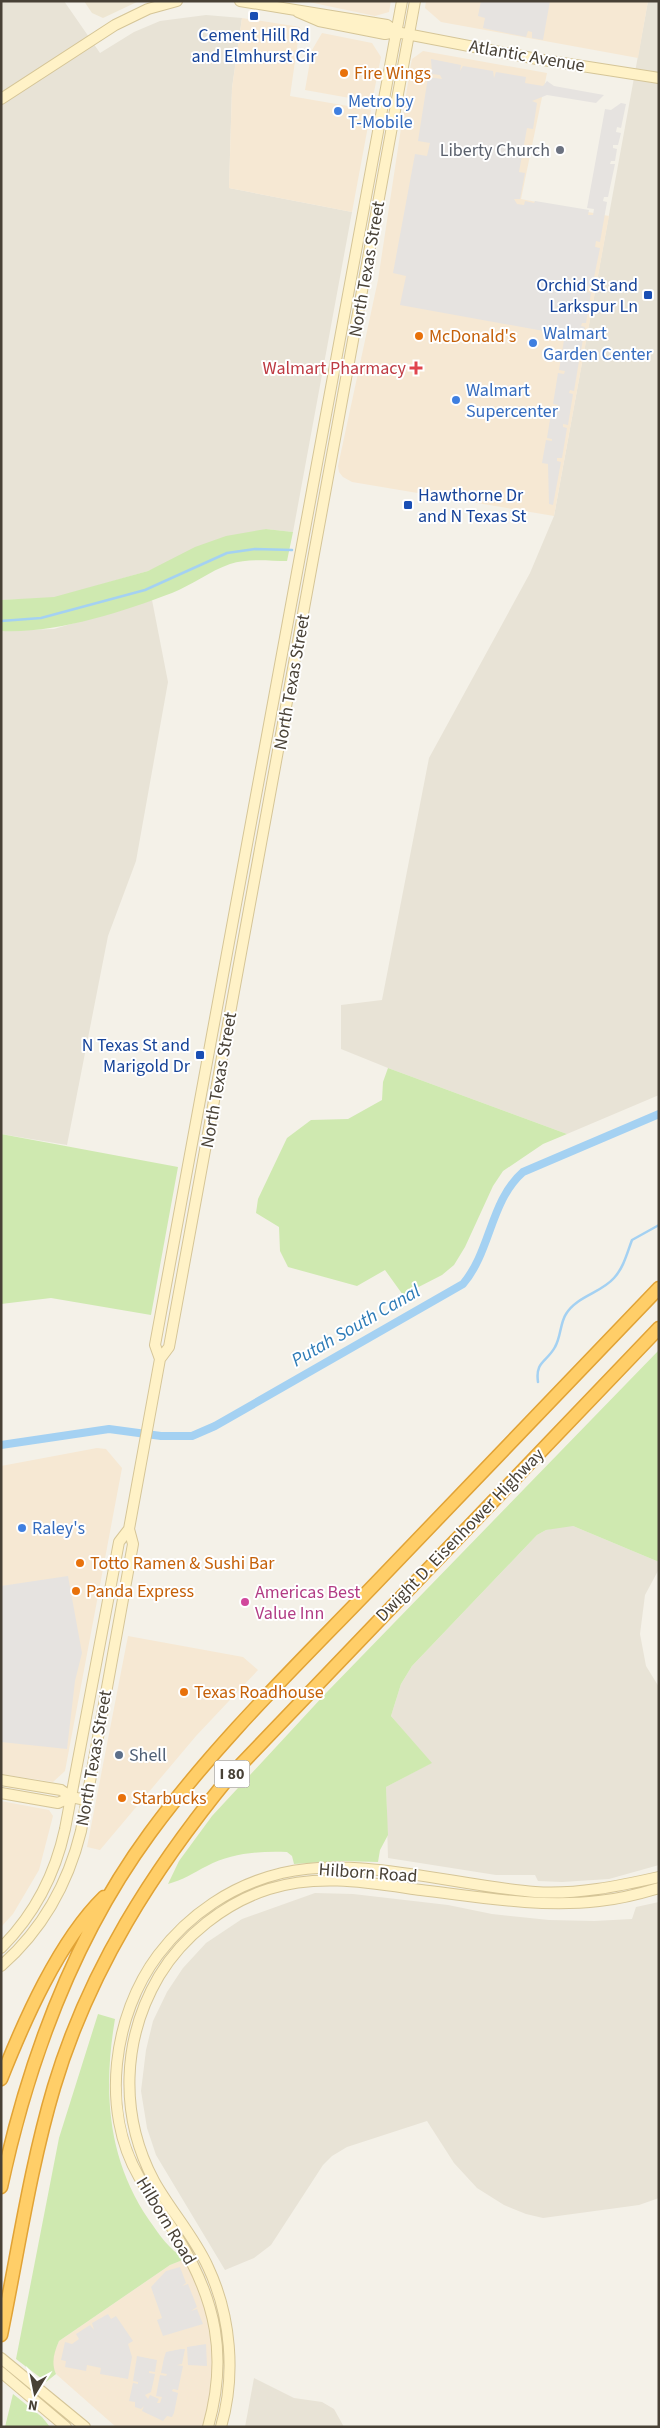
<svg xmlns="http://www.w3.org/2000/svg" width="660" height="2428" viewBox="0 0 660 2428" font-family="'Source Sans 3',sans-serif">
	<style>
		.residential { fill: #e8e3d6 }
		.commercial { fill: #f6e8d3 }
		.education { fill: #eee6d2 }
		.green { fill: #cfe9b0 }
		.parking { fill: #e6e3e0 }
		.lines { fill: none; stroke-linecap: round; stroke-linejoin: round }
		.stream { stroke: #a4d1f2; stroke-width: 2.5 }
		.canal { stroke: #a4d1f2; stroke-width: 8 }
		.secondary-casing { stroke: #d5c597; stroke-width: 12 }
		.highway-casing { stroke: #e1a336; stroke-width: 15 }
		.secondary { stroke: #fff2c7; stroke-width: 10 }
		.highway { stroke: #ffce68; stroke-width: 12 }
		.transit-dot { fill: #1a4fb4; stroke: #fff; stroke-width: 2 }
		.food-dot { fill: #e8710a; stroke: #fff; stroke-width: 2 }
		.shop-dot { fill: #3f7fe0; stroke: #fff; stroke-width: 2 }
		.worship-dot { fill: #6b7280; stroke: #fff; stroke-width: 2 }
		.health-dot { fill: #e0444e; stroke: #fff; stroke-width: 2 }
		.hotel-dot { fill: #d1479c; stroke: #fff; stroke-width: 2 }
		.service-dot { fill: #5c6f8a; stroke: #fff; stroke-width: 2 }
		.labels { text-anchor: middle; dominant-baseline: central; stroke-width: 4; stroke-linejoin: round; paint-order: stroke }
		.shield { fill: #fff; stroke: #7f7a72; stroke-width: 1 }
		.shield-label { font-size: 16px; font-weight: bold; fill: #484136 }
		.transit-label { font-size: 18px; fill: #164399; stroke: #fff; text-anchor: end }
		.street-label { font-size: 18px; fill: #484136; stroke: #fff }
		.food-label { font-size: 18px; fill: #c56008; stroke: #fff; text-anchor: start }
		.shop-label { font-size: 18px; fill: #366cbe; stroke: #fff; text-anchor: start }
		.worship-label { font-size: 18px; fill: #5b616d; stroke: #fff; text-anchor: end }
		.health-label { font-size: 18px; fill: #be3a42; stroke: #fff; text-anchor: end }
		.hotel-label { font-size: 18px; fill: #b23c85; stroke: #fff; text-anchor: start }
		.service-label { font-size: 18px; fill: #4e5e75; stroke: #fff; text-anchor: start }
		.water-label { font-size: 19px; font-style: italic; fill: #2d7bb7; stroke: #fff }
	</style>
	<rect width="100%" height="100%" fill="#f4f1e8"/>
	<!-- residential -->
	<path class="residential" d="M1,1H64L100,53L134,32L160,21L206,15L242,18L232,88L229,188L352,212L293,532L266,529L172,561L148,571L54,598L1,600Z
		M648,1H659V1095L567,1134L388,1068L341,1049V1005L382,1000L429,758L530,573L554,516Z
		M152,600L168,682L136,861L108,936L67,1145L1,1134V631L54,629Z
		M564,1526H573L659,1562V1569L645,1595L640,1634L646,1666L659,1687V1865L609,1879L562,1882L538,1881L535,1875H496L388,1858L386,1787L431,1763L391,1716L401,1684L412,1666L537,1535L546,1530Z
		M315,1893L353,1894L448,1905L492,1914L549,1920L594,1921L632,1919L636,1907L659,1902V2198L639,2205L543,2218L526,2214L504,2205L477,2188L454,2163L427,2121L347,2147L332,2156L323,2165L271,2245L254,2258L225,2270L156,2155L147,2128L141,2091L146,2050L153,2021L167,1992L183,1968L206,1943L242,1919Z
		M254,2378L294,2398L322,2402L334,2409L344,2427H245Z"/>
	<!-- commercial -->
	<path class="commercial" d="M304,1H391L389,12L375,16Z
		M426,1H648L638,58L441,22L425,8Z
		M242,18L300,27L290,96L371,110L352,212L229,188L232,88Z
		M322,33L372,43L381,57L372,102L305,90L312,50Z
		M423,51L547,73L521,199L609,216L554,516L352,482L343,477L339,472L338,466L378,280L410,69L412,59Z
		M97,1448L106,1449L122,1468L65,1771L53,1782L1,1774V1466Z
		M128,1636L243,1657L258,1670L196,1736L100,1850L87,1847Z
		M1,1801L49,1810L53,1816L39,1870L13,1914L1,1927Z
		M185,2259L201,2293L213,2339V2386L202,2427H116L56,2374L53,2366V2356L59,2341L170,2265Z"/>
	<!-- education -->
	<path class="education" d="M84,1H139L103,18L92,13Z"/>
	<!-- green -->
	<path class="green" d="M266,529L293,532L287,561C269,561 248,558 230,564C210,571 192,585 172,593C122,612 55,634 1,631V600L54,597L148,571L195,547L226,536Z
		M388,1068L567,1134L543,1144L503,1171L493,1186L465,1247L454,1265L442,1275L403,1295L385,1270L357,1286L288,1267L280,1251L279,1227L256,1213L258,1199L287,1138L311,1120L348,1119L382,1100L383,1082Z
		M1,1134L178,1167L151,1315L51,1298L1,1304Z
		M659,1350V1562L573,1526L546,1530L537,1535L412,1666L401,1684L391,1716L432,1763L386,1787L388,1835L380,1850L378,1862L342,1861L294,1864L292,1856L287,1852C259,1851 232,1853 207,1866C193,1873 183,1880 168,1884L179,1861L212,1816L326,1693Z
		M98,2014L115,2019C103,2090 107,2159 149,2220C161,2237 168,2248 185,2259L170,2265L59,2341C54,2353 51,2362 56,2374L46,2382L16,2359L59,2138Z
		M13,2394L42,2417L50,2427H5Z"/>
	<!-- parking -->
	<path class="parking" d="M481,1H550L543,40L532,38V32L528,31L526,37L483,28L485,18L478,16Z
		M431,59L461,65L460,71L463,66L493,71L494,78L496,72L526,77L525,83L543,86L547,81L554,86L604,95L596,103L547,95L532,101L537,103L533,129L527,128L519,172L525,173L520,199H514L517,204L524,205L525,201L534,203L535,201L589,210L588,215H593L594,209L587,208L605,109L611,110L621,103L626,104L621,128L617,127L616,132L621,133L618,145H613V148L617,149L615,161H611L610,164H615L608,197H604L603,201L607,202L600,242L596,241L595,247L600,248L592,287L588,286L587,292L591,293L586,323H582L581,326L585,327L580,357H576L575,359L579,361L574,391L570,390L569,393L573,394L568,425L563,424V427L567,428L562,458H557V461L561,462L553,505L549,504L548,464L542,463L546,440L552,441V439L547,438L552,407H558V405L553,404L558,373L564,374L565,371L559,370L564,340L570,341L571,336L400,305L406,276L393,273L415,154L427,156L430,143L418,141L428,77L442,79L440,75L432,74Z
		M68,1576L82,1653L75,1681L67,1749L1,1742V1586Z
		M180,2267L186,2283L182,2286L188,2284L197,2307L191,2311L197,2309L203,2324L163,2336L157,2320L162,2318L151,2287L166,2271Z
		M108,2314L111,2319L116,2316L133,2341L128,2344L132,2357L128,2379L100,2374L101,2368L87,2365L86,2371L65,2367L66,2361L61,2360L65,2342L72,2344L79,2339L76,2334L90,2325L94,2330L92,2323Z
		M206,2344L207,2366L188,2365L187,2347Z
		M181,2349H185L182,2364L177,2365L183,2366L178,2390L173,2389L172,2391L178,2393L174,2413L172,2417L167,2416L163,2421L142,2411L144,2406L141,2409L135,2407V2402L129,2401L133,2383L138,2384V2382L133,2381L137,2356L157,2360L155,2372L149,2371V2373L155,2374L151,2392L145,2395L148,2399L150,2395L159,2399L157,2403H160L162,2397L156,2396L160,2375L166,2376L167,2374L161,2373L164,2358L166,2352Z"/>
	<g class="lines">
		<!-- stream -->
		<path class="stream" d="M1,621L41,618L145,590L227,553L255,549L292,550
			M538,1382C535,1361 547,1362 555,1347C561,1337 560,1323 566,1314C577,1296 601,1293 614,1278C624,1267 627,1253 632,1240L659,1225"/>
		<!-- canal -->
		<path class="canal" d="M1,1445L109,1429L161,1436H192L215,1426L463,1284C491,1251 490,1201 523,1172L659,1114"/>
		<!-- secondary casing -->
		<g class="secondary-casing">
			<path id="secondary" d="M240,1L387,25L396,32
				M298,12L319,21L385,34L396,32L537,59L659,78
				M1,99L115,25L148,9L177,1
				M160,1359L169,1347L415,1
				M1,1780L61,1790L71,1797L86,1800
				M1,1793L58,1803L71,1797
				M1,1948C35,1914 55,1875 65,1829L119,1542L129,1529
				M1,1966C42,1930 68,1884 81,1831L133,1544L129,1529L160,1359L155,1345L402,1
				M1,2358L85,2427
				M1,2372L66,2427
				M208,2427C228,2356 216,2300 178,2238C166,2217 151,2198 139,2177C100,2110 113,2015 158,1955C189,1914 232,1885 282,1873C359,1855 456,1886 535,1892C576,1895 619,1886 659,1877
				M221,2427C236,2375 231,2316 208,2267C194,2236 170,2210 154,2181C119,2115 122,2039 159,1976C183,1936 225,1903 269,1889C319,1873 371,1883 421,1890C479,1897 540,1908 599,1901C619,1899 639,1894 659,1888"/>
		</g>
		<!-- highway casing -->
		<g class="highway-casing">
			<path id="highway" d="M1,2079C24,2021 59,1941 104,1897
				M1,2187C28,2061 73,1938 150,1833C216,1743 298,1664 375,1584C470,1485 564,1386 659,1288
				M1,2335C18,2252 30,2168 54,2087C89,1970 153,1870 230,1776L659,1328"/>
		</g>
		<!-- secondary -->
		<use href="#secondary" class="secondary"/>
		<!-- highway -->
		<use href="#highway" class="highway"/>
	</g>
	<!-- markers -->
	<g class="transit-dot">
		<rect x="249" y="11" width="10" height="10" rx="2.5"/>
		<rect x="643" y="290" width="10" height="10" rx="2.5"/>
		<rect x="403" y="500" width="10" height="10" rx="2.5"/>
		<rect x="195" y="1050" width="10" height="10" rx="2.5"/>
	</g>
	<g class="food-dot">
		<circle cx="344" cy="73" r="5"/>
		<circle cx="419" cy="336" r="5"/>
		<circle cx="80" cy="1563" r="5"/>
		<circle cx="76" cy="1591" r="5"/>
		<circle cx="184" cy="1692" r="5"/>
		<circle cx="122" cy="1798" r="5"/>
	</g>
	<g class="shop-dot">
		<circle cx="338" cy="111" r="5"/>
		<circle cx="533" cy="343" r="5"/>
		<circle cx="456" cy="400" r="5"/>
		<circle cx="22" cy="1528" r="5"/>
	</g>
	<circle class="worship-dot" cx="560" cy="150" r="5"/>
	<path class="health-dot" d="M413.5 360.5h5v5h5v5h-5v5h-5v-5h-5v-5h5z"/>
	<circle class="hotel-dot" cx="245" cy="1602" r="5"/>
	<circle class="service-dot" cx="119" cy="1755" r="5"/>
	<g class="labels">
		<!-- shield labels -->
		<rect class="shield" x="214.5" y="1760.5" width="35" height="27" rx="4"/>
		<g class="shield-label">
			<text x="232" y="1774">I 80</text>
		</g>
		<!-- transit labels -->
		<g class="transit-label">
			<text x="254" y="35" text-anchor="middle">Cement Hill Rd<tspan x="254" dy="21">and Elmhurst Cir</tspan></text>
			<text x="638" y="285">Orchid St and<tspan x="638" dy="21">Larkspur Ln</tspan></text>
			<text x="418" y="495" text-anchor="start">Hawthorne Dr<tspan x="418" dy="21">and N Texas St</tspan></text>
			<text x="190" y="1045">N Texas St and<tspan x="190" dy="21">Marigold Dr</tspan></text>
		</g>
		<!-- street labels -->
		<g class="street-label">
			<text transform="translate(527 56) rotate(10)">Atlantic Avenue</text>
			<text transform="translate(367 269) rotate(-80)">North Texas Street</text>
			<text transform="translate(292 682) rotate(-80)">North Texas Street</text>
			<text transform="translate(219 1080) rotate(-80)">North Texas Street</text>
			<text transform="translate(460 1535) rotate(-46)">Dwight D. Eisenhower Highway</text>
			<text transform="translate(94 1758) rotate(-80)">North Texas Street</text>
			<text transform="translate(368 1873) rotate(4)">Hilborn Road</text>
			<text transform="translate(166 2221) rotate(59)">Hilborn Road</text>
		</g>
		<!-- food labels -->
		<g class="food-label">
			<text x="354" y="73">Fire Wings</text>
			<text x="429" y="336">McDonald's</text>
			<text x="90" y="1563">Totto Ramen &amp; Sushi Bar</text>
			<text x="86" y="1591">Panda Express</text>
			<text x="194" y="1692">Texas Roadhouse</text>
			<text x="132" y="1798">Starbucks</text>
		</g>
		<!-- shop labels -->
		<g class="shop-label">
			<text x="348" y="101">Metro by<tspan x="348" dy="21">T-Mobile</tspan></text>
			<text x="543" y="333">Walmart<tspan x="543" dy="21">Garden Center</tspan></text>
			<text x="466" y="390">Walmart<tspan x="466" dy="21">Supercenter</tspan></text>
			<text x="32" y="1528">Raley's</text>
		</g>
		<!-- worship labels -->
		<g class="worship-label">
			<text x="550" y="150">Liberty Church</text>
		</g>
		<!-- health labels -->
		<g class="health-label">
			<text x="406" y="368">Walmart Pharmacy</text>
		</g>
		<!-- hotel labels -->
		<g class="hotel-label">
			<text x="255" y="1592">Americas Best<tspan x="255" dy="21">Value Inn</tspan></text>
		</g>
		<!-- service labels -->
		<g class="service-label">
			<text x="129" y="1755">Shell</text>
		</g>
		<!-- water labels -->
		<g class="water-label">
			<text transform="translate(356 1326) rotate(-30)">Putah South Canal</text>
		</g>
	</g>
	<!-- border -->
	<rect width="660" height="2428" fill="none" stroke="#484136" stroke-width="5"/>
	<!-- north arrow -->
	<g transform="translate(35 2393) rotate(190)" stroke="#ffffff" stroke-width="4" paint-order="stroke">
	<path d="M0-4L9 19L0 12L-9 19Z" fill="#484136"/>
	<text y="-8" font-size="14" font-weight="bold" text-anchor="middle" fill="#484136">N</text>
	</g>
</svg>
